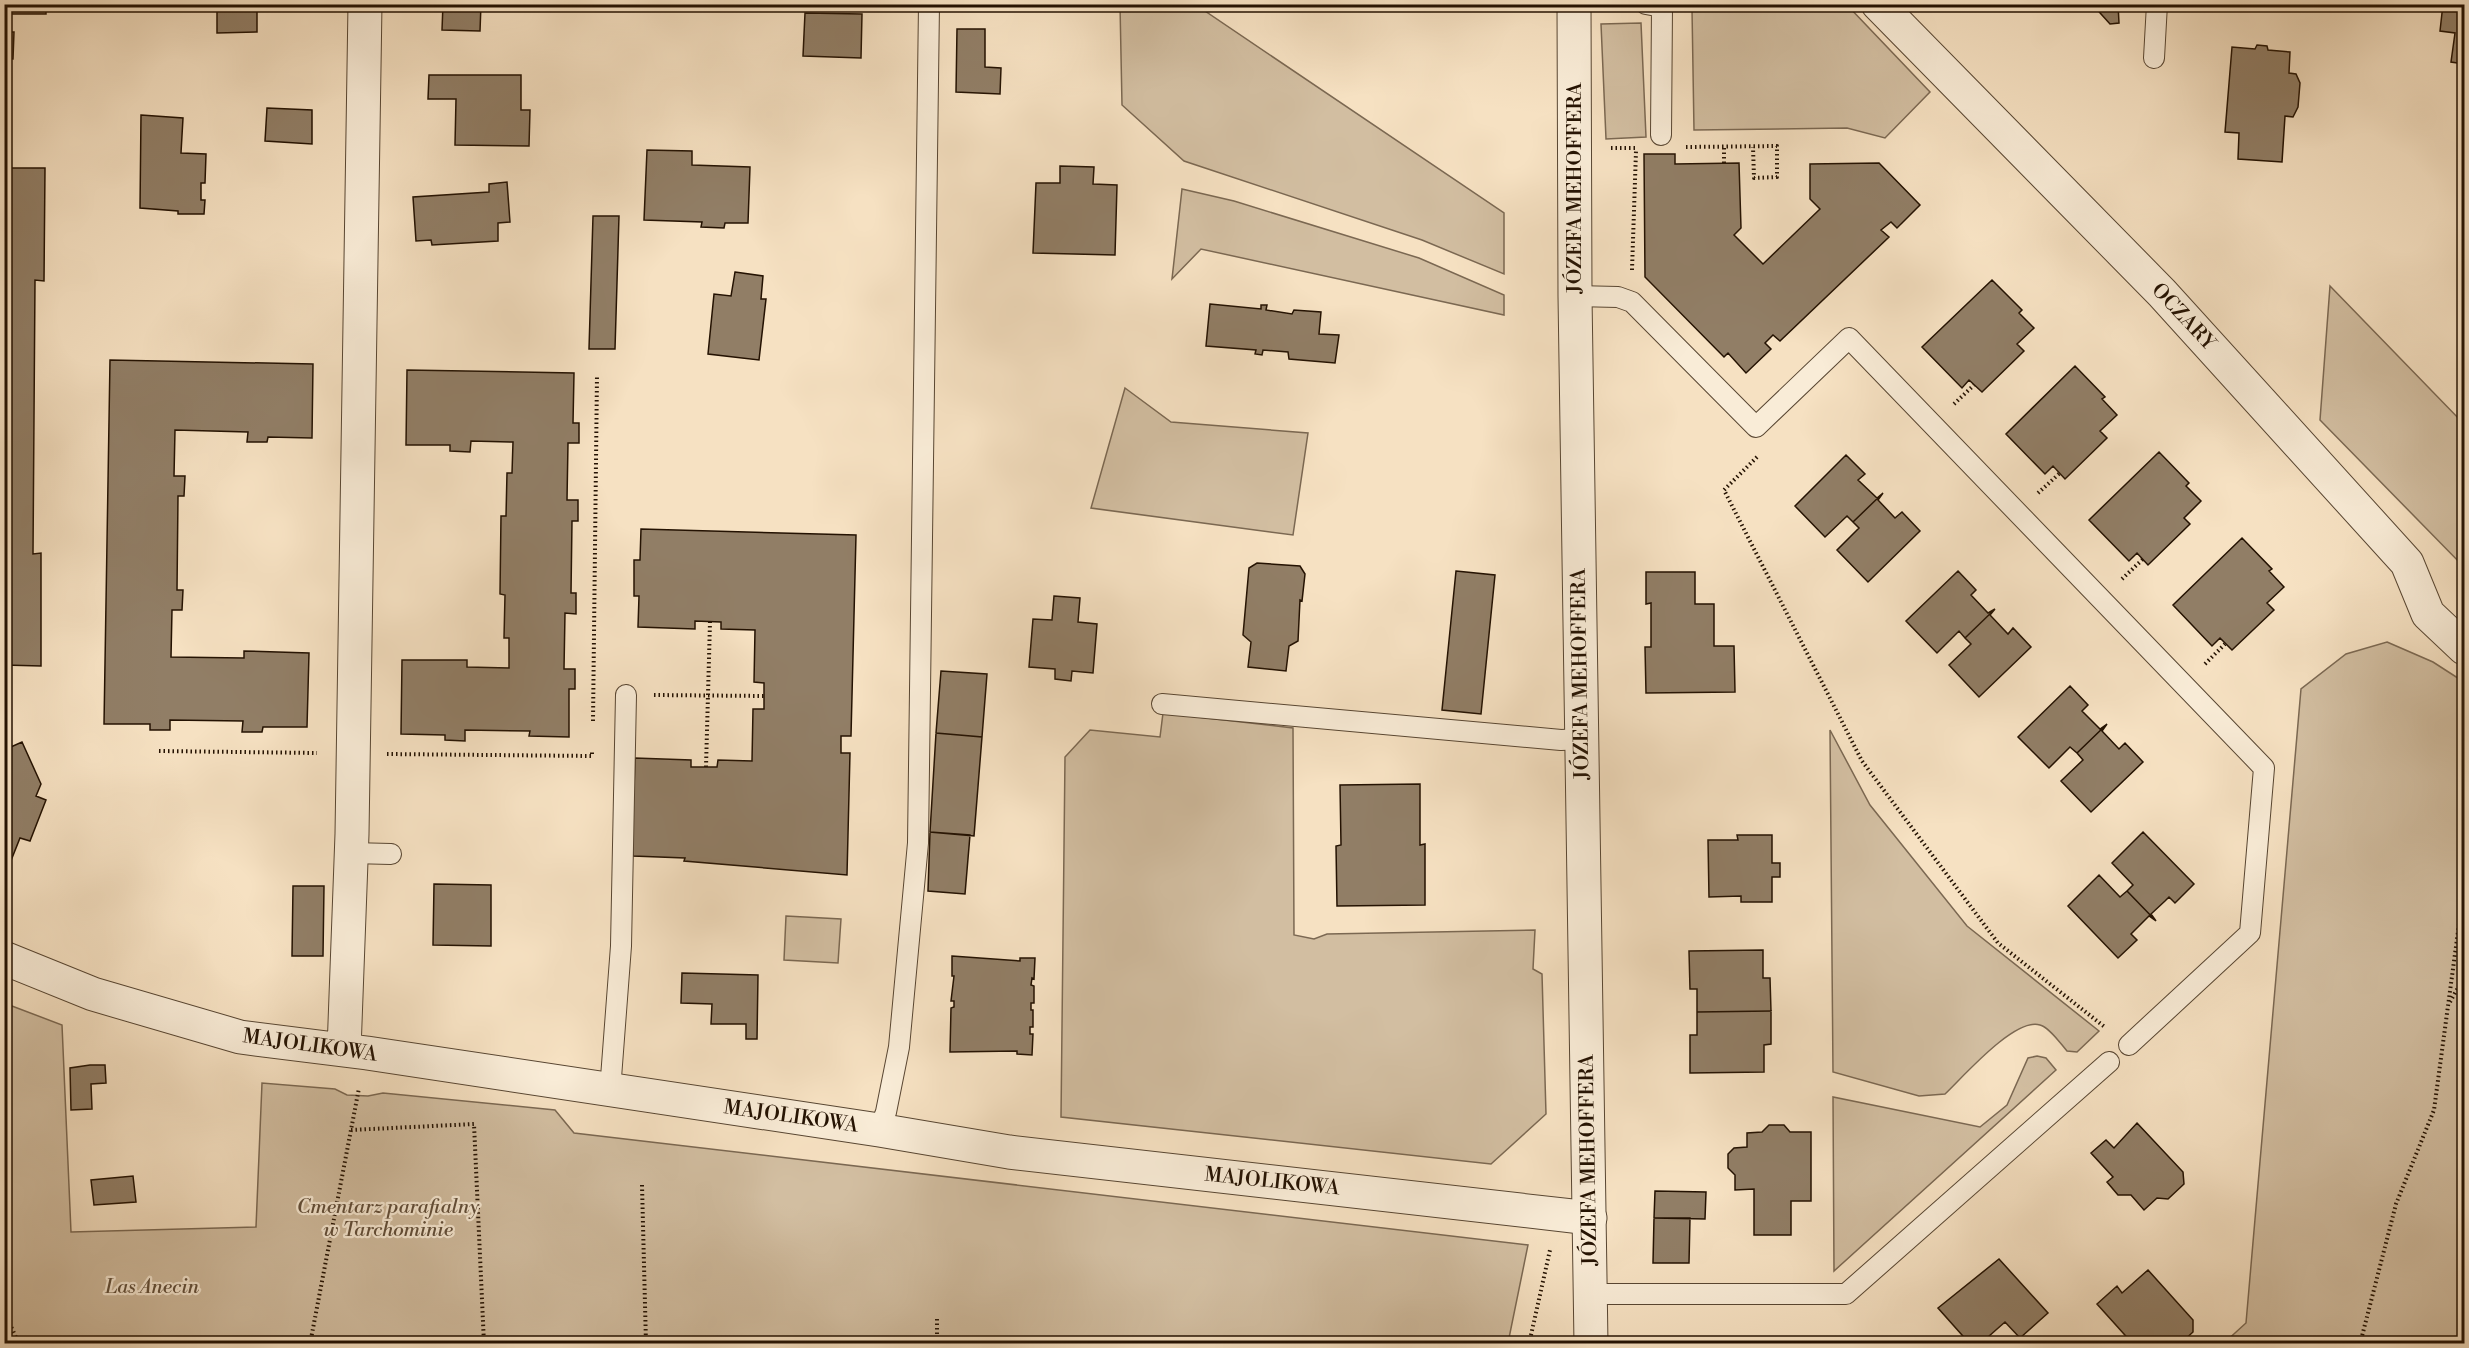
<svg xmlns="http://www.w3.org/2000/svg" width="2469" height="1348" viewBox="0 0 2469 1348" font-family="'Libre Bodoni',serif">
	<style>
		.green { fill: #d2bea1; stroke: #7b6852; stroke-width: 1.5 }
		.building { fill: #917e66; stroke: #241202; stroke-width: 1.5 }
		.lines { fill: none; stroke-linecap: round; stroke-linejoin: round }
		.service-casing { stroke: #584632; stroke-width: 22 }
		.minor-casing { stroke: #584632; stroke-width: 35 }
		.tertiary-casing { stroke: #584632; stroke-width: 35 }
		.path { stroke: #241202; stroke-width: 4; stroke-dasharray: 1.5 3; stroke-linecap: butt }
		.service { stroke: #f9ecd7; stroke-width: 20 }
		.minor { stroke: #f9ecd7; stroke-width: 33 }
		.tertiary { stroke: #f9ecd7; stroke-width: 33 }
		.labels { text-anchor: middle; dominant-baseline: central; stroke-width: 4.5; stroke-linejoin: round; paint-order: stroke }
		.street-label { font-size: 20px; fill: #241202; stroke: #f9ecd7 }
		.park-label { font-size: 20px; font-style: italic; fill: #614e3a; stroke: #f9ecd7 }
	</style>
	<rect width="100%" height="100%" fill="#f6e1c2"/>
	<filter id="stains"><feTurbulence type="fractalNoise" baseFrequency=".00333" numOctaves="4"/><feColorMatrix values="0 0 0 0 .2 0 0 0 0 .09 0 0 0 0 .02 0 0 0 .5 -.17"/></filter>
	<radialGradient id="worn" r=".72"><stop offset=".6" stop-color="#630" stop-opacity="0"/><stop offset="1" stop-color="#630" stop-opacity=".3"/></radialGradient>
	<!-- green -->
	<path class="green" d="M1120,5H1196L1504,213V274L1422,240L1184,161L1122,105Z
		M1683,5H1847L1930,92L1885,138L1847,128L1694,130L1692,9Z
		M1641,23L1646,137L1606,139L1601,24Z
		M1182,189L1234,201L1419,258L1504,295V315L1201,249L1172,279Z
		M2330,286L2464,424V567L2320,420Z
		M1125,388L1171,422L1308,433L1293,535L1091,508Z
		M2387,642L2433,662L2464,682V1343H2224L2246,1323L2301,689L2346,654Z
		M1163,713L1293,728L1294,935L1314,939L1327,934L1535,930L1533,969L1542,974L1546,1114L1491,1164L1061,1117L1065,757L1090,730L1160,737Z
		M1830,730L1870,805L1967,926L2099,1031L2077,1052L2067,1051C2060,1043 2050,1028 2040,1025C2015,1017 1963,1077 1945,1094L1919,1096L1833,1072Z
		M786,916L841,919L838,963L784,960Z
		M4,1003L62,1025L71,1232L256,1227L262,1083L335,1089L347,1095L368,1096L383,1093L555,1110L574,1133L1528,1245L1508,1343H5Z
		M2037,1056L2046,1058L2056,1070L1834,1271L1833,1097L1980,1127L2007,1105L2028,1058Z"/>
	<!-- building -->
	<path class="building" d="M4,4H46V14H9V32H14L13,59L4,58Z
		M217,4H263V8H257V32L217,33Z
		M443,4H481L480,31L442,30Z
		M2092,4H2118L2119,23L2110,24Z
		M2443,4H2464V64L2451,62L2455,33L2440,31Z
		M805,13L862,14L861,58L803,56Z
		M957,29H985V67L1001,68L1000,94L956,92Z
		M2257,45L2267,46L2268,50L2290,52L2289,73L2296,74L2300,83L2298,107L2293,117L2285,116L2282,162L2238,159L2239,133L2225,132L2232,47L2255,49Z
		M429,75H521V110H530L529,146L455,145L456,99H428Z
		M267,108L312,110V144L265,141Z
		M141,115L183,118L181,153L206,154L205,183H201V200H205L204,214H178V211L140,208Z
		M647,150L692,151V165L750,167L748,223H725L724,228L701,227L702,222L644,220Z
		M1644,154H1675V164L1739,163L1741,228L1734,235L1763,264L1820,209L1810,199V164L1879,163L1920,205L1897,228L1891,222L1881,230L1889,237L1780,341L1773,335L1765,343L1771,349L1746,373L1728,353L1724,357L1645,277Z
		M1060,166L1094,167L1093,184L1117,185L1115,255L1033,253L1036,183H1060Z
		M4,168H45L44,281L35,280L33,554L41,553V666L4,665Z
		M507,182L510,222L498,223V241L432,245L431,240L416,241L413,197L489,192V184Z
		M593,216H619L615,349H589Z
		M735,272L763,276L761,299H766L759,360L708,354L714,294L731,296Z
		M1992,280L2022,310L2019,313L2034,328L2017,344L2024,351L1982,392L1969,380L1962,388L1922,347Z
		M1210,304L1261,309V305H1267L1266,310L1292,314L1294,310L1321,312L1319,334L1339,335L1335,363L1289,359L1288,352L1263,350L1262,355L1255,354L1256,350L1206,346Z
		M110,360L313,364L312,438L268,437L267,442H247L248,432L175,430L174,476H185L184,496H178L177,590H183L182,610H172L171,657L244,658V651L309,653L307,727H263L262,732H242L243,721L170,720V730H150V724H104Z
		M2075,366L2105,397L2102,399L2117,415L2100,431L2107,438L2065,479L2053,466L2045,474L2006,434Z
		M407,370L574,373L573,423H579V443H568L567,500H578V521H572L571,593H576V614L565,613L564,669H575V689H569V737L529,736L530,731L465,730V741L445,740V735L401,734L402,660H467V667L509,668V638H504L505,595L500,594L501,516H506L507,473H512L513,442L471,441L470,452L450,451V445H406Z
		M2159,452L2189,483L2186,486L2201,501L2184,518L2190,524L2148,565L2137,553L2129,561L2089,520Z
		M1846,455L1865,474L1858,480L1877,498L1883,493L1853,522L1847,516L1825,537L1795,506Z
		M1883,493L1878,500L1895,518L1902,512L1920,531L1868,582L1837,550L1859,528L1853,522Z
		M641,529L856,535L851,736H841V753H850L847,875L684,861L685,858L633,856L628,789H634L635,758L691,760V767H717L718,760L752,761L753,709H764V683L754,682L755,630L721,629V622L695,621V629L638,627L639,596H634V560H640Z
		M2242,538L2272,569L2269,571L2284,587L2267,603L2274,610L2232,650L2220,638L2212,646L2173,605Z
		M1257,563L1300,566L1305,574L1302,601L1300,600L1298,641L1289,646L1286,671L1248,667L1251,642L1243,635L1249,568Z
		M1456,571L1495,575L1481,714L1442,710Z
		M1958,571L1976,590L1971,595L1988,613L1995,609L1965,638L1959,631L1937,653L1906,621Z
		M1646,572H1695V604H1714V646H1734L1735,692L1646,693L1645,647H1651V603L1646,604Z
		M1054,596L1080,598L1078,622L1097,624L1093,673L1072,671L1071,681L1055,679V669L1029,667L1033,619L1052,620Z
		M1995,609L1990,615L2008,634L2013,628L2031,647L1979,697L1949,665L1971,644L1965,638Z
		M941,671L987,674L982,737L936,733Z
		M2070,686L2088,705L2082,711L2100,729L2107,724L2077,753L2070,747L2049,768L2018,737Z
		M2107,724L2102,731L2119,749L2125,743L2143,762L2091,812L2061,781L2083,760L2077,753Z
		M936,733L982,737L974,836L930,832Z
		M22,742L41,784L36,796L46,800L30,841L20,838L10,863L4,861V750Z
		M1420,784V845L1425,844V905L1337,906L1336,846L1341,845L1340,785Z
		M930,832L970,835L965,894L928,891Z
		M2143,832L2194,884L2175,903L2169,897L2165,901L2151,914L2156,921L2127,891L2133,885L2112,863Z
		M1737,835H1772V863H1780V877H1772V902H1741V896L1709,897L1708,840H1738Z
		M2099,875L2120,897L2127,891L2156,921L2149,916L2131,934L2137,940L2118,958L2068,906Z
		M434,884L491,885V946L433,945Z
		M293,886H324L323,956H292Z
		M1763,950V978H1770L1771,1011L1697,1012V989H1690L1689,951Z
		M952,956L1020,961V958H1035L1034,979L1032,978L1031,985L1034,986V1003H1031V1010H1033V1027H1030V1034H1033L1032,1055L1017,1054V1051L950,1052L951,1008L954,1007V1001H951L954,976H952Z
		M682,973L758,975L757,1039H746V1024H711L712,1004L681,1003Z
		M1771,1011V1044L1764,1045V1072L1690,1073V1035H1697V1012Z
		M90,1065H105L106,1083L91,1084L92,1109L71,1110L70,1068Z
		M2137,1123L2183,1172L2184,1184L2168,1199L2157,1198L2144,1210L2131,1195H2118L2107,1182L2113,1177L2091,1153L2106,1140L2114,1148Z
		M1769,1125H1784L1790,1132H1811V1201H1791V1235H1754V1189L1735,1190V1175L1728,1168V1154L1734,1148L1747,1147V1133L1762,1132Z
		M133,1176L136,1202L94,1205L91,1180Z
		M1655,1191L1706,1192L1705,1219L1654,1218Z
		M1654,1218H1690L1689,1263H1653Z
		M1999,1259L2048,1313L2020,1338L2005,1322L1980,1344H1970L1938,1308Z
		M2148,1270L2193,1320V1332L2180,1344H2133L2097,1304L2117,1286L2122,1293Z"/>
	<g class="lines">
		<!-- service casing -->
		<g class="service-casing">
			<path id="service" d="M1646,4L1662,7L1661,135
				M2154,58L2157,4
				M1575,296L1618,297L1632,302L1756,427L1849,338L2264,768L2250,933L2129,1045
				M1162,704L1561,740L1582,739
				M351,853L391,854
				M610,1091L621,946L626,695
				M879,1130L886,1112L899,1047L918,843L929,4
				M1591,1294H1846L2109,1062"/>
		</g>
		<!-- minor casing -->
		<g class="minor-casing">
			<path id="minor" d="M1878,4L2162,293L2407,563L2428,614L2464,648
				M4,958L93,994L240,1037L367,1053L879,1130L1009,1152L1590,1218
				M344,1050L352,834L365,4"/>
		</g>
		<!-- tertiary casing -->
		<g class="tertiary-casing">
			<path id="tertiary" d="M1574,4L1575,296L1591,1344"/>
		</g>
		<!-- path -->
		<path class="path" d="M1686,147L1777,146V177L1754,178L1753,147
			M1611,148H1637
			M1724,163V147
			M1632,270L1636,151
			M1954,404L1974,385
			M1757,457L1724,490L1862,761L1998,943L2106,1028
			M2038,493L2060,473
			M2122,579L2143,559
			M2205,664L2225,644
			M654,695L764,696
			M593,721L597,375
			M159,751L317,753
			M387,754L592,756V752
			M706,767L710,622
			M2450,1002L2464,977
			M351,1130L474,1124L484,1344
			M642,1185L646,1344
			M4,1311L19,1344
			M937,1319V1344
			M310,1344L359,1088
			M1529,1344L1550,1250
			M2360,1344L2396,1204L2434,1110L2464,887"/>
		<!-- service -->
		<use href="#service" class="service"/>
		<!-- minor -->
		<use href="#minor" class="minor"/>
		<!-- tertiary -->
		<use href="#tertiary" class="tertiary"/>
	</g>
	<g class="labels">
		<!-- street labels -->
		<g class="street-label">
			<text transform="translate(1575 188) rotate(-90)">JÓZEFA MEHOFFERA</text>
			<text transform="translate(2183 317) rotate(47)">OCZARY</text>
			<text transform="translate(1581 674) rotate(-91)">JÓZEFA MEHOFFERA</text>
			<text transform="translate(310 1046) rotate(8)">MAJOLIKOWA</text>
			<text transform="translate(791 1117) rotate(8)">MAJOLIKOWA</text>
			<text transform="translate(1589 1160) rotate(-91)">JÓZEFA MEHOFFERA</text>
			<text transform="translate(1272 1182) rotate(6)">MAJOLIKOWA</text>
		</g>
		<!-- park labels -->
		<g class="park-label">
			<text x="388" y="1207">Cmentarz parafialny<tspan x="388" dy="23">w Tarchominie</tspan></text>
			<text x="152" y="1287">Las Anecin</text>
		</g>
	</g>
	<!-- margin -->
	<rect width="2469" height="1348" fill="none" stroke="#f6e1c2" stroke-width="24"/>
	<rect x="6" y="6" width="2457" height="1336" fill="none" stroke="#241202" stroke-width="3"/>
	<rect x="12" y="12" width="2445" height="1324" fill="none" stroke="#241202" stroke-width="1.5"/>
	<rect width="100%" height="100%" filter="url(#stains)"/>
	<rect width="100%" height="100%" fill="url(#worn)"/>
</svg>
